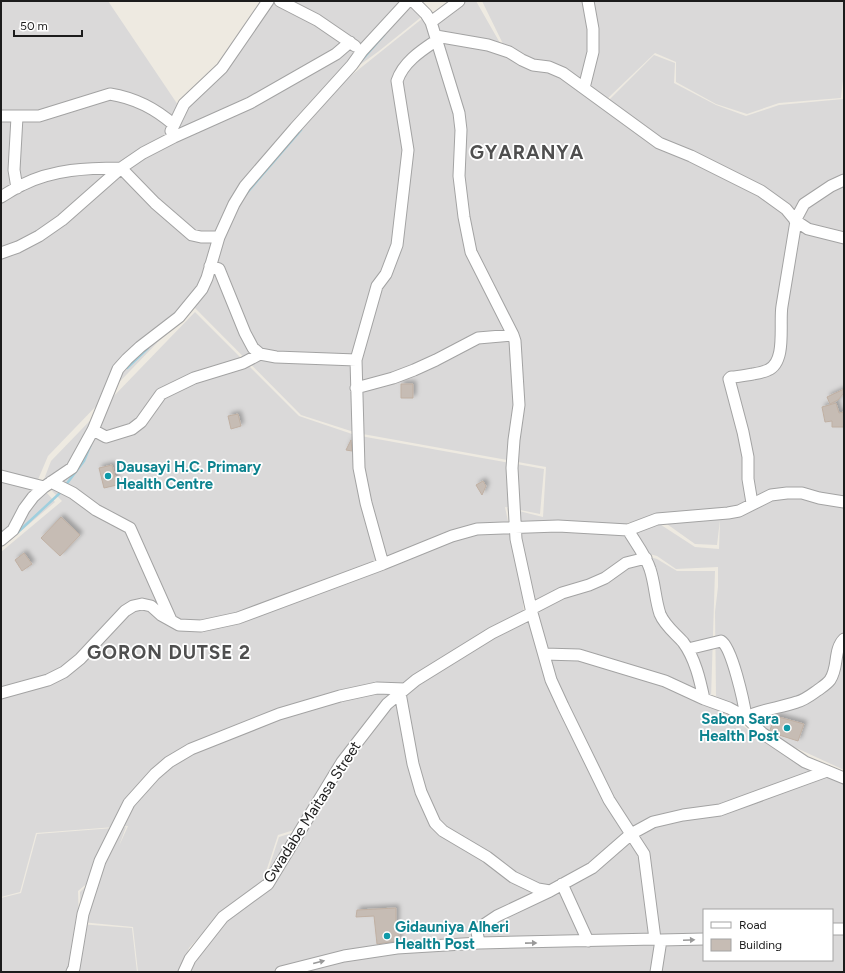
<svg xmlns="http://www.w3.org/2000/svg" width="845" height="973" viewBox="0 0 845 973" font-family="Figtree,sans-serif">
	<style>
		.residential { fill: #dad9d9; fill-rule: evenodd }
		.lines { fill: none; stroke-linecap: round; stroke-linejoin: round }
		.stream { stroke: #9fcfde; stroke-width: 2.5 }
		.building { fill: #c6bcb4; stroke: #c0b0a3; filter: url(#shadow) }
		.minor-casing { stroke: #a3a3a3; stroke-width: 13 }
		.minor { stroke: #fff; stroke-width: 11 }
		.oneway { fill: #999 }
		.culture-dot { fill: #0f9aa8; stroke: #fff; stroke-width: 1.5 }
		.labels { text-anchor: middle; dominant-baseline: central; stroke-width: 3.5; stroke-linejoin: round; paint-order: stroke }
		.culture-label { font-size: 15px; font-weight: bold; fill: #0d838f; stroke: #fff; text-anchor: start }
		.street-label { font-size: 15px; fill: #1c1c1c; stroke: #fff }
		.district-label { font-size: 19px; font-weight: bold; letter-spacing: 1px; fill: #4f4f4f; stroke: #fff }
	</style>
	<defs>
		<filter id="shadow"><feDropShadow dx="3" dy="-3" stdDeviation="2" flood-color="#0004"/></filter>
	</defs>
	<rect width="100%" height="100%" fill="#eeeae1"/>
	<!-- residential -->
	<path class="residential" d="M1,1H108L180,108L191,99L200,97L274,1H418L425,14L379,51L331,86L255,186L333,90L428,14L460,1H476L504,50L608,101L654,55L675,63L674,83L716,105L746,116L779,105L843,99L844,90V770L779,740L716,696L715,612L718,587V567L676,569L657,556L642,552L633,532L655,521L695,547L719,549L720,520L717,545L695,544L657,517L627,523L640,554L657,559L677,571H715L711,698L708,701L774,748L844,781V972H183L191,950L264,883L279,837L298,831L297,829L278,835L263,881L217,918L204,932L189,948L181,972H138L133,927L81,922L80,892L102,871L78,891L79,924L132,928L137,972H1V898L21,893L37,834L126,827L119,846L128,826L36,833L20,892L1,897V552L62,501L43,482L51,461L195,312L299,416L355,435L544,469L540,514L505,507L522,588L524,616L526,617L527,609L524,588L507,508L543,517L546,467L357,433L301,415L194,307L208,290L48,456L37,482L55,502L1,548ZM704,910H832V960H704Z
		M482,1H844V70L841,98L779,103L747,114L716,104L676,82V62L655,53L607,99L505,48Z"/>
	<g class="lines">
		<!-- stream -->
		<path class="stream" d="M362,60L384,35
			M246,194L301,130
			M127,368L148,348
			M65,486L84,461L91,444
			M17,533L61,492"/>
	</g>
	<!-- building -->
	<path class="building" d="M401,384H413V398H401Z
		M844,389V393L838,400L830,404L827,397Z
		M836,403L839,413L844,412V427H832V421L825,422L822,407Z
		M238,414L241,426L231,429L228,416Z
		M351,440L352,451L346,450Z
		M112,465L117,485L104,488L99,468Z
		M483,481L486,486L482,495L476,485Z
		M61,517L80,535L60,556L41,538Z
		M24,553L32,564L22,571L15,560Z
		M775,716L804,724L798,741L776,734L770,730Z
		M396,908V929H399V941L377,944L374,916L356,917L357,910Z"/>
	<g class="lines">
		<!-- minor casing -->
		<g class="minor-casing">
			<path id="minor" d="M280,1L317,20L355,46
				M413,1L426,14L431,22L459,113L461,130L459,176L464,217L471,252L513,335L515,341L519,405L514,440L512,468L516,539L532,613L551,680L563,706L609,800L644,854L655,939
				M431,22L459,1
				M436,36L488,45L509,52L522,60L533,65L549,67L563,73L659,143L691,156L761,191L786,209L796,221L808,229L844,238
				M584,88L593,52V29L588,1
				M1,116H39L110,94C135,98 155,108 174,125
				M171,131L184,104L222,68L268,1
				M17,188L14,170L17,117
				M1,197C8,193 15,188 22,185C53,169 88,168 121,168L155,203L192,235L201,237H219
				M795,221L804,204L831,186L844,180
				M1,253L18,247L39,236L62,220L121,168L143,153L174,137L250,103L336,54L350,42
				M210,266L219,269L245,333L253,348L260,354L276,357L356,360
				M356,388L393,378L414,370L436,360L478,338L513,335
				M93,430L106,437L132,429L141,422L161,394L194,378L243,363L260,354
				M1,476L44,487
				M51,482L73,493L96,510L130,528L171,620
				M752,503L748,479V457L743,432L729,379L731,377C739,377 746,375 753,374C758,373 764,372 768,370C787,362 779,323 782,306L796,221
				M628,530C635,542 646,556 650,569C655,584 655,599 660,614C665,626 675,633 683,642C695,658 700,680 704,699
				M1,540L13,530L24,509L33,497L44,487L72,468L93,430L118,369L127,359L140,347L179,317L202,289L207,278L219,237L234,204L245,186L295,128L352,65L362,51L408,1
				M383,564L366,503L359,468L356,360L377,286L386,274L397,245L408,150L397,81C403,62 422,50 437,40
				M531,609L562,593L589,585L605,578L626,563L646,558
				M688,649L721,641C732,647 744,703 746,717C763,709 780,708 797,702C805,700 811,695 818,690C822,687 827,684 830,680C839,667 833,650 844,639
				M544,654L579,655L665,681L704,699L729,708L746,717L762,733L805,762L844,778
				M1,693L48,680L64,672L80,659L125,611L133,606L142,604L151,606L161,615L179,625L201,626L238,618L383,564L452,536L477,529L558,526L628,530L657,519L728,513L739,511L771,495L787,493H802L819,498L844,502
				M400,693L413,764L421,792L435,823L443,831L487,857L513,877L538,889L550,891
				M562,884L588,941
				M832,929H844
				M479,943L477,932L479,928L497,916L550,891L592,868L631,834L653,822L683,815L720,810L827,771
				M72,972L74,968L83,914L100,861L129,803L155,774L169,762L191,749L279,714L340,696L377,688L405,689
				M184,972L190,959L223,917L268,884L342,762L387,704L416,680L492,633L532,613
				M281,972L344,956L397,948L479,943L655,939L661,940L704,939
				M656,972L661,940"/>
		</g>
		<!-- minor -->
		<use href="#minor" class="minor"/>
	</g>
	<!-- one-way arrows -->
	<defs><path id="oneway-solid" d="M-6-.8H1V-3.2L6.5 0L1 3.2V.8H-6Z"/></defs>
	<g class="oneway">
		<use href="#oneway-solid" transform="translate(689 940) rotate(-3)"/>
		<use href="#oneway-solid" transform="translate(531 943) rotate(-1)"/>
		<use href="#oneway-solid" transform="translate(319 962) rotate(-14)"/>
	</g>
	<!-- markers -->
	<g class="culture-dot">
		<circle cx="108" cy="476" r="4"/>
		<circle cx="787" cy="728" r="4"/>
		<circle cx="387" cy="936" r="4"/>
	</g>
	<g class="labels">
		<!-- culture labels -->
		<g class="culture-label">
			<text x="116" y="467">Dausayi H.C. Primary<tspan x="116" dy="17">Health Centre</tspan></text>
			<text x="779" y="719" text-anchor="end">Sabon Sara<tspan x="779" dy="17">Health Post</tspan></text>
			<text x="395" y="927">Gidauniya Alheri<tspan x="395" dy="17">Health Post</tspan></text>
		</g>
		<!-- street labels -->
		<g class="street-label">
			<text transform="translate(312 812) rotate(-57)">Gwadabe Maitasa Street</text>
		</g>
		<!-- district labels -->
		<g class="district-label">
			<text x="527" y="152">GYARANYA</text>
			<text x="169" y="652">GORON DUTSE 2</text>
		</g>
	</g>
	<!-- border -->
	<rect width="845" height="973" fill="none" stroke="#1c1c1c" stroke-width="4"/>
	<!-- legend -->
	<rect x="703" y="909" width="130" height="52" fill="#ffffff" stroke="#a4a4a4"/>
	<rect x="711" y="922" width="20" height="6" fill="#ffffff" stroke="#a4a4a4"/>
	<text x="739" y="929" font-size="12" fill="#1c1c1c">Road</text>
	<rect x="711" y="939" width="20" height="12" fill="#c6bcb4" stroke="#a4a4a4"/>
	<text x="739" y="949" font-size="12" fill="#1c1c1c">Building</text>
	<!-- scale -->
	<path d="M14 30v6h68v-6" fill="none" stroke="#1c1c1c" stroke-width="2"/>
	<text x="20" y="30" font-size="12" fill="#1c1c1c" stroke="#ffffff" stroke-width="3" paint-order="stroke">50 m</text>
</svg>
